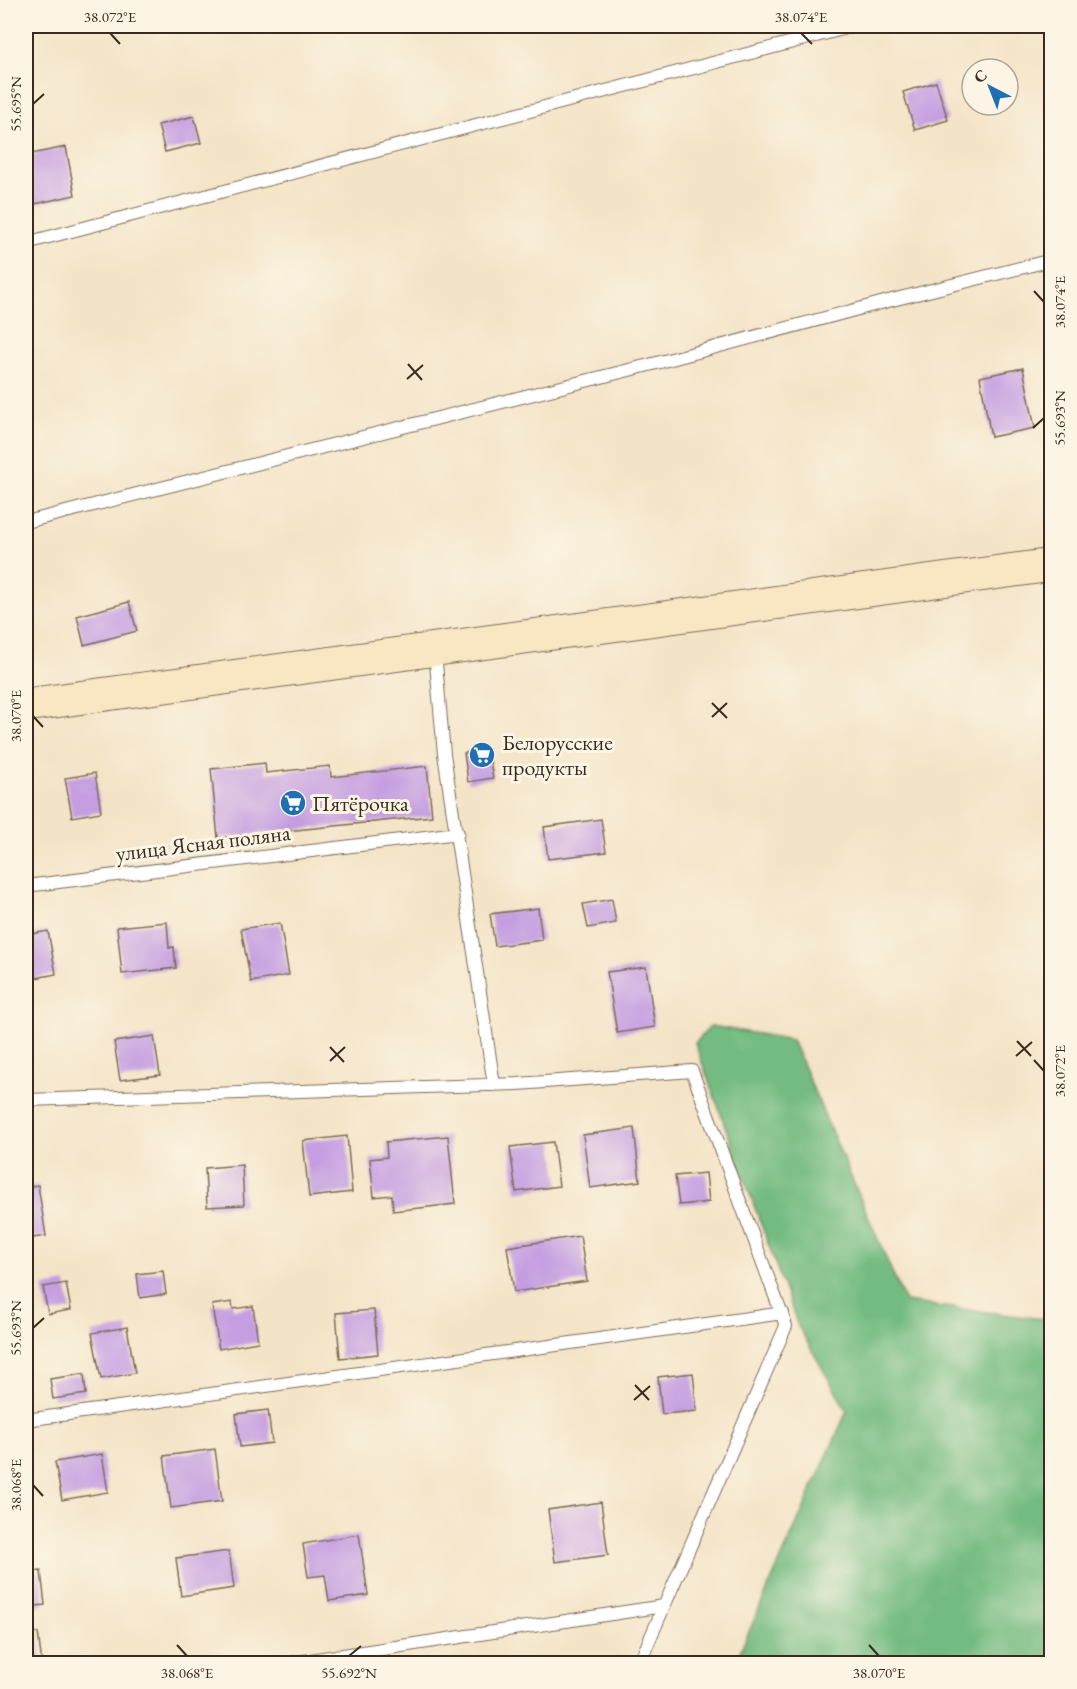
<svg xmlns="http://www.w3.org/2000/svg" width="1077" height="1689" viewBox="0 0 1077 1689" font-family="'EB Garamond',serif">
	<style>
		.forest { fill: #73bb80; stroke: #57724f; stroke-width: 1.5 }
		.building { fill: #c59ee1 }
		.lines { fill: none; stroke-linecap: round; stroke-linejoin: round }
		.lane-casing { stroke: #7c6b59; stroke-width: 14 }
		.secondary-casing { stroke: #7c6b59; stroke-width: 35 }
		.lane { stroke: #fff; stroke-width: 12 }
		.secondary { stroke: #f9e7c3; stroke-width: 33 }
		.ticks { fill: none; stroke: #3b2a1e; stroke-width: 2 }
		.labels { text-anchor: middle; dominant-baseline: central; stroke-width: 6; stroke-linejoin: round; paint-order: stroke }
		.poi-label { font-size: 22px; fill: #3b2a1e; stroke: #fcf5e5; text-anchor: start }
		.street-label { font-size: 22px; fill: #3b2a1e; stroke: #fcf5e5 }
		.neatline { fill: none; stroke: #3b2a1e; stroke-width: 2 }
		.ticks-label { font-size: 15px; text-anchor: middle; fill: #3b2a1e }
	</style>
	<rect width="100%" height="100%" fill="#fcf5e5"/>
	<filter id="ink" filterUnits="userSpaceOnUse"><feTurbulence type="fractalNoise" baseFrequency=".0167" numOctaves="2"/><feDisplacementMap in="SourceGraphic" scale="12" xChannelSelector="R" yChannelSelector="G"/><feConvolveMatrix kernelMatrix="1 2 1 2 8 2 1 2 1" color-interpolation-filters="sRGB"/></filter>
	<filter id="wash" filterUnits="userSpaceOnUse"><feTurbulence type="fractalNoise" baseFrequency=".008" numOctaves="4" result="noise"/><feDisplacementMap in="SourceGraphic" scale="24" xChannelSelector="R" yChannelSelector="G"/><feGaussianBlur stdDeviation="1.35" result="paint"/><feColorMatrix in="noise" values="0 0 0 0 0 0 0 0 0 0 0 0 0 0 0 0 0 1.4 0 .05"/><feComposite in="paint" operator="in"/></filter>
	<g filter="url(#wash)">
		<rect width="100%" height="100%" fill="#f4e4c7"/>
		<!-- forest -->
		<path class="forest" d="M711,1026L792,1040L905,1302L1051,1320V1663H735L847,1411L798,1326L695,1043Z"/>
		<g id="blocks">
			<!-- building -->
			<path class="building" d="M936,82L948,120L915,130L903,92Z
				M194,116L201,143L165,152L158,125Z
				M66,147L75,195L26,206V155Z
				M1023,368L1035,428L991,437L980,377Z
				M129,602L137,631L84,645L77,616Z
				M488,749L493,778L468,782L464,753Z
				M265,763L266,773L330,766L331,777L427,766L432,816L218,838L211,769Z
				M95,773L101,812L72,817L65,778Z
				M601,819L606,852L548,859L544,827Z
				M612,899L616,923L588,928L583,904Z
				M538,908L542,940L495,946L490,914Z
				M167,922L169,948L174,947L176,968L122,974L117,927Z
				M280,923L289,975L251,982L241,929Z
				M48,931L56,974L26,980V935Z
				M646,967L655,1027L617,1033L607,972Z
				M154,1036L160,1075L120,1080L114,1042Z
				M634,1128L640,1181L590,1188L583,1135Z
				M347,1136L352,1192L309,1197L303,1141Z
				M448,1136L455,1204L393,1211L392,1195L374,1197L370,1159L387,1157L386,1142Z
				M553,1142L559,1186L516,1192L510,1147Z
				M242,1165L244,1205L207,1207L205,1168Z
				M706,1173L709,1202L679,1205L675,1176Z
				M38,1185L46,1236L26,1239V1187Z
				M580,1236L587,1281L514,1292L507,1247Z
				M163,1271L166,1294L140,1298L137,1274Z
				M66,1283L71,1310L48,1314L43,1287Z
				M232,1302L233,1309L253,1306L258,1342L219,1349L212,1305Z
				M374,1310L378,1354L340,1358L336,1313Z
				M127,1327L135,1373L101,1379L92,1333Z
				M693,1373L697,1411L662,1414L658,1377Z
				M84,1374L86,1394L53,1399L50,1379Z
				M268,1410L272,1443L240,1447L236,1414Z
				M215,1449L222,1501L171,1508L164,1456Z
				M102,1454L108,1492L62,1500L55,1462Z
				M26,1464L31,1500L26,1501Z
				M601,1502L608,1555L555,1562L548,1510Z
				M359,1534L368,1595L329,1601L325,1575L308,1577L303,1544Z
				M229,1551L234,1588L181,1596L176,1558Z
				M41,1571L45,1605L26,1607V1572Z
				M38,1633L42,1664H26V1635Z"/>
		</g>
	</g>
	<g filter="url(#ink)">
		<use href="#blocks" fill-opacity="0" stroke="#7c6b59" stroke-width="1.5"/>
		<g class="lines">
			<!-- lane casing -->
			<g class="lane-casing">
				<path id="lane" d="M26,243L854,26
					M26,522L649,365L892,300L1052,260
					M435,652L444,754L494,1085
					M26,886L458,833
					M26,1100L518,1084L692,1071L786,1326L639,1664
					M26,1420L783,1313
					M284,1664L664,1606"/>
			</g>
			<!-- secondary casing -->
			<g class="secondary-casing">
				<path id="secondary" d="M26,705L1052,565"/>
			</g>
			<!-- lane -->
			<use href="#lane" class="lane"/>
			<!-- secondary -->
			<use href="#secondary" class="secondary"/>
		</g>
	</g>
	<!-- ticks -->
	<path class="ticks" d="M110,33L120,44M801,33L812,44M33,104L44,94M1034,291L1044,302M408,364L422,380M407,379L423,365M1033,428L1044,418M712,703L727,718M33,716L43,727M712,717L727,703M1017,1041L1031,1056M330,1047L344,1062M1016,1056L1032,1042M1034,1060L1044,1071M330,1061L345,1047M33,1328L44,1318M635,1385L649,1400M634,1400L650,1386M33,1485L43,1496M177,1645L187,1656M869,1645L879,1656M349,1656L361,1646"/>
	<!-- icons -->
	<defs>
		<g id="supermarket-disc" transform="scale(1.35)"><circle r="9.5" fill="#1f6fb2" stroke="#fcf5e5"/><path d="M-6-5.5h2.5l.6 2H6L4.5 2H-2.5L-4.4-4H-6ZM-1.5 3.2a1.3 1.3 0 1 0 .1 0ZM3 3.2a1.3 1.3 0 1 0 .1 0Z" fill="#fff"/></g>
	</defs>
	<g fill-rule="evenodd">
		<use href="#supermarket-disc" x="482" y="755"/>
		<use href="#supermarket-disc" x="293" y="803"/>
	</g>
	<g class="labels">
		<!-- poi labels -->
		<g class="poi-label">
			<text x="502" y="742">Белорусские<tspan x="502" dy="25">продукты</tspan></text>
			<text x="312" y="803">Пятёрочка</text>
		</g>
		<!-- street labels -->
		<g class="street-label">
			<text transform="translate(203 843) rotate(-7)">улица Ясная поляна</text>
		</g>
	</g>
	<!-- margin -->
	<rect width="1077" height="1689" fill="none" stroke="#fcf5e5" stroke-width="66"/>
	<!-- north arrow -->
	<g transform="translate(990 87) rotate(318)"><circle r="28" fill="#fcf5e5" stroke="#afa495" stroke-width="1.5"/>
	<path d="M0-4.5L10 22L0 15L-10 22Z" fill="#1f6fb2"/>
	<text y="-9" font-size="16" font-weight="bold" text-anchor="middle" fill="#3b2a1e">С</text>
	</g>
	<rect x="33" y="33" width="1011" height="1623" class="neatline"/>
	<g class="ticks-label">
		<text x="110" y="22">38.072°E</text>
		<text x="801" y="22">38.074°E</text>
		<text transform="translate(16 104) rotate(-90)" y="5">55.695°N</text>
		<text transform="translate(1060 302) rotate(-90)" y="5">38.074°E</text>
		<text transform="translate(1060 418) rotate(-90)" y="5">55.693°N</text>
		<text transform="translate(16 716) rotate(-90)" y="5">38.070°E</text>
		<text transform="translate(1060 1071) rotate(-90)" y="5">38.072°E</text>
		<text transform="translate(16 1328) rotate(-90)" y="5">55.693°N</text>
		<text transform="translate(16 1485) rotate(-90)" y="5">38.068°E</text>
		<text x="187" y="1678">38.068°E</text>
		<text x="349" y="1678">55.692°N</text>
		<text x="879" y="1678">38.070°E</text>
	</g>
</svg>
